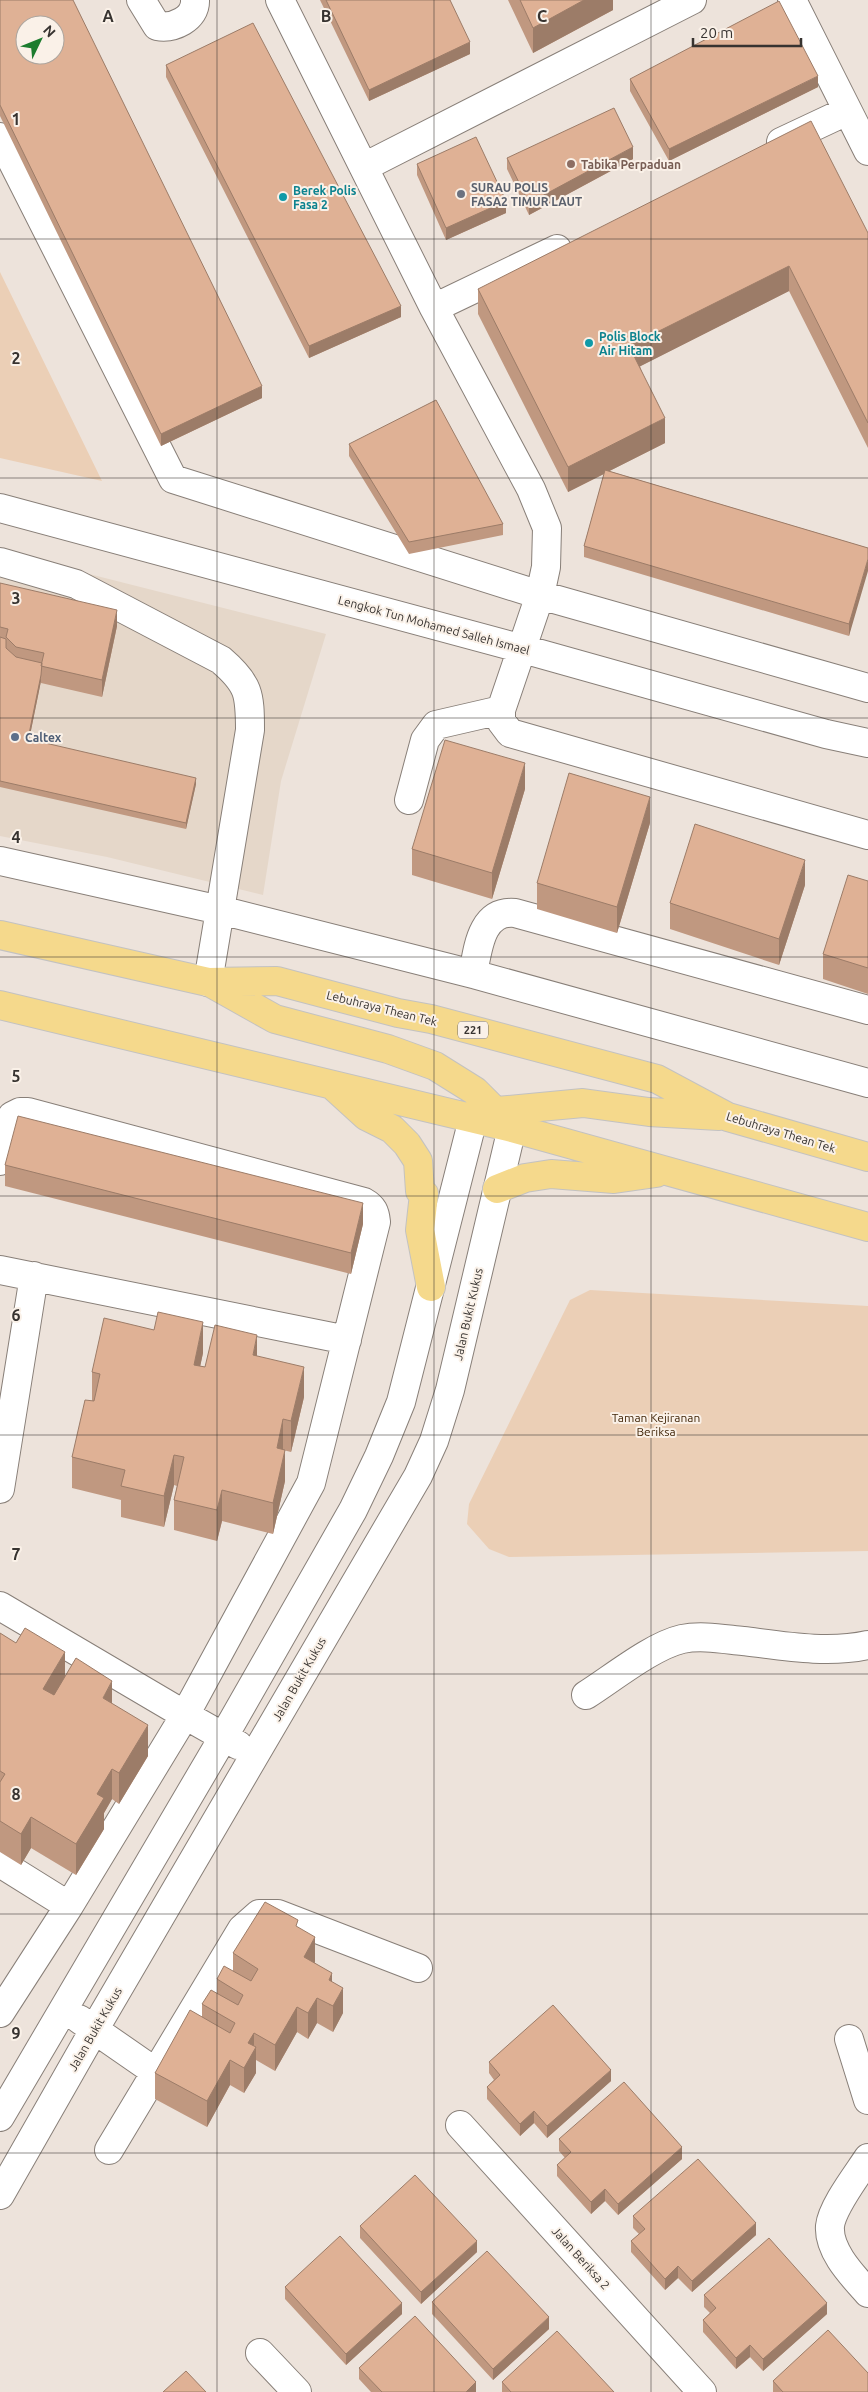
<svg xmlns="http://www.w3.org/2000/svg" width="868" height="2392" viewBox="0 0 868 2392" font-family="Ubuntu,sans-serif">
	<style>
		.built { fill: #e5d7c9 }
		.green { fill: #ebcfb6 }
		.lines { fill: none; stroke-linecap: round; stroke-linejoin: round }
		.minor-casing { stroke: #887f78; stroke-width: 30 }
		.major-casing { stroke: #c3c2c1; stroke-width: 30 }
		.minor { stroke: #fff; stroke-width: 28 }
		.major { stroke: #f5d98c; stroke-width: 28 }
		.wall { fill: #c09880 }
		.shaded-wall { fill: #9c7c68 }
		.building { fill: #dfb195; stroke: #9c7c68; fill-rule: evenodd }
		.grid { fill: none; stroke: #373330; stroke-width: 1; stroke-opacity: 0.55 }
		.education-dot { fill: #8d6e63; stroke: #faf1e8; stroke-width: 2 }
		.worship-dot { fill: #6b7280; stroke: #faf1e8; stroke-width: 2 }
		.culture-dot { fill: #0f9aa8; stroke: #faf1e8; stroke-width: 2 }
		.service-dot { fill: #5c6f8a; stroke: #faf1e8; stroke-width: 2 }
		.labels { text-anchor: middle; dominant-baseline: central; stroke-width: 4; stroke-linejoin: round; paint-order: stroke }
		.shield { fill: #faf1e8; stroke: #726c67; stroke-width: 1 }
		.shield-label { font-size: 11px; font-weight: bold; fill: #373330 }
		.education-label { font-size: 12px; font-weight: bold; fill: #785e54; stroke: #faf1e8; text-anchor: start }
		.worship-label { font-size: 12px; font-weight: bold; fill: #5b616d; stroke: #faf1e8; text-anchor: start }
		.culture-label { font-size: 12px; font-weight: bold; fill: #0d838f; stroke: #faf1e8; text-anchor: start }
		.street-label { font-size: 12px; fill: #373330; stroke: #faf1e8 }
		.service-label { font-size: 12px; font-weight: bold; fill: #4e5e75; stroke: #faf1e8; text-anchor: start }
		.park-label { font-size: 12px; fill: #42270a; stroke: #faf1e8 }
		.grid-label { font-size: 16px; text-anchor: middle; font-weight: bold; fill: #373330; stroke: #faf1e8; stroke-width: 4; stroke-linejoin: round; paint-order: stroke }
	</style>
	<rect width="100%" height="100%" fill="#ede3db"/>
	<!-- built -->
	<path class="built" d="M0,549L93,575L326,634L281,781L263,895L107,857L0,836Z"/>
	<!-- green -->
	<path class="green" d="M0,272L102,481L0,458Z
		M590,1290L868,1306V1551L509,1557L489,1549L467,1524L469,1504L570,1300Z"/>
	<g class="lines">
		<!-- minor casing -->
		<g class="minor-casing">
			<path id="minor" d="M141,0L157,26C173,29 196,19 195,0
				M280,0L434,308L531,489L547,528L546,567L540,595L501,710V721L510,733L868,835
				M792,0L868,151
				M0,137L173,479L540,595L868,688
				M781,142L847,111
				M364,167L692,0
				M434,308L557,249
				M0,508L523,649L826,734L868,743
				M0,562L76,584L221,660C249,684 250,694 250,730L208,982
				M409,800L425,740L436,725L501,710
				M0,861L220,910L473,974L868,1083
				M473,974C478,948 481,910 515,913L868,1010
				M0,1161L12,1116L20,1112H28L364,1202C373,1207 375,1212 376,1222L311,1483L185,1715L69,1906L0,2013
				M0,1270L347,1340
				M0,1489L34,1276
				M0,1606L185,1715L238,1745
				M586,1695C613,1678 652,1646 682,1639C701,1635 723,1639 743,1641C783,1646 828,1654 868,1645
				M0,1863L69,1906
				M79,2019L154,2071
				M849,2039L868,2100
				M0,2117L224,1736L353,1510L379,1456L401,1402L473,1119
				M460,2125L702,2392
				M109,2150L242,1929L259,1914H278L418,1968
				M868,2158C857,2175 832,2207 830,2226C828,2251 853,2276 868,2293
				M0,2195L94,2030L418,1476L434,1441L450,1390L512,1128
				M260,2353L297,2392"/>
		</g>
		<!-- major casing -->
		<g class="major-casing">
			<path id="major" d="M0,935L208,982L277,981L398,1013L431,1019L657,1079L728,1117L868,1157
				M209,982L275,1019L388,1049L435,1066L475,1091L512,1128
				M0,1005L512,1128L868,1227
				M332,1085L366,1116L392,1129L407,1144L418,1161L420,1191L424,1194L420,1230L431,1287
				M484,1115L497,1111L583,1103L649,1112L719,1116
				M497,1189L525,1178L551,1174L614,1179L656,1173"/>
		</g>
		<!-- minor -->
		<use href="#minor" class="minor"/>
		<!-- major -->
		<use href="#major" class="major"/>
	</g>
	<!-- wall -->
	<path class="wall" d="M0,0L262,398L161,446L0,116Z
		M320,0H450L470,54L369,101Z
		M508,0H613V10L533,53Z
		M166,65L401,317L309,358L166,77Z
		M630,79L818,87L669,161L630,91Z
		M507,158L633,159L529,215L507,169Z
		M417,164L506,213L446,240L417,175Z
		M868,233V448L789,291L640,366L665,443L609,471L868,548L849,636L584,557V546L604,474L568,492L478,314V289Z
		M349,444L503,524V535L409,554L349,456Z
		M0,583L117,626L102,697L41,683V681L29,740L196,784L186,829L0,787Z
		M525,789L492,899L412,875V849Z
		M650,823L617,933L537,909V883Z
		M868,881V994L823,979V954Z
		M805,885L779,965L670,929V903Z
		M5,1165L363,1224L351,1274L5,1186Z
		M203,1353L200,1366L205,1367L257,1356L304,1397L291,1452L283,1450L285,1481L273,1534L222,1521L217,1541L174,1530V1500L177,1486L174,1485L164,1527L121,1517V1500L72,1488V1457L92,1401V1372Z
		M0,1633L65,1676L112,1704L148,1756L119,1804L112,1799L104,1813V1829L76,1875L31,1848L21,1865L0,1852Z
		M298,1928L315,1963L332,1982L343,2013L333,2032L317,2023L308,2039L297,2032L275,2071L256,2060V2073L244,2093L230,2085L207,2127L155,2099V2073L202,2017V2004L217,1993V1979L233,1971V1953Z
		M489,2062L611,2081L547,2138L534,2123L520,2136L487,2099V2087L494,2080L489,2073Z
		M559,2139L682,2159L618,2215L605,2201L591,2214L557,2176V2165L565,2158L559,2151Z
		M633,2216L756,2235L692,2292L678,2278L665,2290L631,2252V2241L639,2234L633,2228Z
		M360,2226L477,2252L421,2304L360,2238Z
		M285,2287L402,2314L346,2365L285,2299Z
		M704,2295L827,2314L763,2371L750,2357L736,2369L703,2332V2320L710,2313L704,2307Z
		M432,2302L549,2329L493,2380L432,2314Z
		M359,2368L476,2392H371L359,2379Z
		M773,2381L868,2392H773Z
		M502,2382L614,2392H502Z"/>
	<!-- shaded-wall -->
	<path class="shaded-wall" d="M584,0H613V10L533,53V28Z
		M470,42V54L369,101V90Z
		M818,76V87L669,161V149Z
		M633,147V159L529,215V203Z
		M506,201V213L446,240V228Z
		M789,266V291L629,372V346Z
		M401,306V317L309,358V346Z
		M262,386V398L161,446V434Z
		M665,418V443L568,492V467Z
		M868,559V571L849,636V624Z
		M117,610V626L102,697V680Z
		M41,675V681L28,745V739Z
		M525,763V789L492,899V873Z
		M196,778V784L186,829V823Z
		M650,797V823L617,933V907Z
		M805,860V885L779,965V939Z
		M363,1203V1224L351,1274V1253Z
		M203,1322V1353L194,1396V1365Z
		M257,1335V1366L253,1355Z
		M304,1367V1397L291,1452V1421Z
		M283,1419V1450L277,1448Z
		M285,1450V1481L273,1534V1503Z
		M174,1455V1485L164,1527V1496Z
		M222,1490V1521L217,1541V1510Z
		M65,1652V1682L43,1720V1689Z
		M112,1681V1712L103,1698Z
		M148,1725V1756L119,1804V1773Z
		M112,1769V1799L104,1813V1829L76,1875V1844L97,1794Z
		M31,1817V1848L21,1865V1834Z
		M315,1937V1962L304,1982V1957Z
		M332,1973V1998L329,2006V1980Z
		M343,1988V2013L333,2032V2006Z
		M317,1998V2023L308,2039V2013Z
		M297,2007V2032L275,2071V2045Z
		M254,2033V2051L256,2047V2073L244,2093V2068L248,2043Z
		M230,2060V2085L207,2127V2101Z
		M611,2070V2081L547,2138V2126Z
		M534,2111V2123L520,2136V2124Z
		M682,2147V2159L618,2215V2204Z
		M605,2189V2201L591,2214V2202Z
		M756,2223V2235L692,2292V2281Z
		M477,2241V2252L421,2304V2292Z
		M678,2266V2278L665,2290V2279Z
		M402,2303V2314L346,2365V2354Z
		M827,2303V2314L763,2371V2359Z
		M549,2317V2329L493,2380V2369Z
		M750,2345V2357L736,2369V2358Z
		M476,2382V2392H466Z"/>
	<!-- building -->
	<path class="building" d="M0,0H73L262,386L161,434L0,105ZM25,25H55V55H25Z
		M326,0H450L470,42L369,90Z
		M520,0H584L533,28Z
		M779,1L818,76L669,149L630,79Z
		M253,23L401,306L309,346L166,65Z
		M614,108L633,147L529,203L507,158Z
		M811,121L868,233V423L789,266L629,346L665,418L568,467L478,289Z
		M476,137L506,201L446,228L417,164Z
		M436,400L503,524L409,542L349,444Z
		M605,470L868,548V559L849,624L584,546Z
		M0,583L117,610L102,680L41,666L44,653L16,647L6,637L8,629L0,627Z
		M0,637L6,639V648L16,657L42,663L41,675L28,739L196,778L186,823L0,781Z
		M445,740L525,763L492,873L412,849Z
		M569,773L650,797L617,907L537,883Z
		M695,824L805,860L779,939L670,903Z
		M848,875L868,881V968L823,954Z
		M18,1116L363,1203L351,1253L5,1165Z
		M158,1312L203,1322L194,1365L205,1367L215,1325L257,1335L253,1355L304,1367L291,1421L283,1419L277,1448L285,1450L273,1503L222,1490L217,1510L174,1500L184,1457L174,1455L164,1496L121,1486L125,1470L72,1457L85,1400L94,1401L100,1374L92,1372L104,1318L154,1330Z
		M25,1628L65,1652L43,1689L54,1695L76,1658L112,1681L103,1698L148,1725L119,1773L112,1769L97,1794L104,1798L76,1844L31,1817L21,1834L0,1821V1782L5,1774L0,1771V1633L16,1643Z
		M265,1902L298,1920L296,1926L315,1937L304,1957L332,1973L329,1980L343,1988L333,2006L317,1998L308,2013L297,2007L275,2045L254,2033L248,2043L256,2047L244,2068L230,2060L207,2101L155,2073L190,2010L230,2033L235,2023L202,2004L211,1990L238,2005L243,1995L217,1979L224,1966L251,1981L258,1969L233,1953Z
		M553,2005L611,2070L547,2126L534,2111L520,2124L487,2087L500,2075L489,2062Z
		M624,2082L682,2147L618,2204L605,2189L591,2202L557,2165L571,2152L559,2139Z
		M698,2159L756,2223L692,2281L678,2266L665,2279L631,2241L645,2229L633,2216Z
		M415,2175L477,2241L421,2292L360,2226Z
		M340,2236L402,2303L346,2354L285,2287Z
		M769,2238L827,2303L763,2359L750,2345L736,2358L703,2320L716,2308L704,2295Z
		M487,2251L549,2317L493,2369L432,2302Z
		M415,2316L476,2382L466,2392H382L359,2368Z
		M828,2330L868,2373V2392H783L773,2381Z
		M557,2331L614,2392H511L502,2382Z
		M186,2371L206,2392H163Z"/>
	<!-- grid -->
	<path class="grid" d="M217,0V2392M434,0V2392M651,0V2392M0,239H868M0,478H868M0,718H868M0,957H868M0,1196H868M0,1435H868M0,1674H868M0,1914H868M0,2153H868"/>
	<!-- markers -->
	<circle class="education-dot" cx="571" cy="164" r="5"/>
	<circle class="worship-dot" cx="461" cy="194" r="5"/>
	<g class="culture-dot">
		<circle cx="283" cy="197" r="5"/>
		<circle cx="589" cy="343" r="5"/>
	</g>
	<circle class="service-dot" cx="15" cy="737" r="5"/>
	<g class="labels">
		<!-- shield labels -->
		<rect class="shield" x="458" y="1021.5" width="30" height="17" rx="4"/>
		<g class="shield-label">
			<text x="473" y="1030">221</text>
		</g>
		<!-- education labels -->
		<g class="education-label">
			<text x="581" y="164">Tabika Perpaduan</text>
		</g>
		<!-- worship labels -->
		<g class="worship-label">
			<text x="471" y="187">SURAU POLIS<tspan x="471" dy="14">FASA2 TIMUR LAUT</tspan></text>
		</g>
		<!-- culture labels -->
		<g class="culture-label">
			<text x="293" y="190">Berek Polis<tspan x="293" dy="14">Fasa 2</tspan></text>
			<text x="599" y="336">Polis Block<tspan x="599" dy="14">Air Hitam</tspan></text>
		</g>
		<!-- street labels -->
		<g class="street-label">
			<text transform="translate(434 625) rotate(15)">Lengkok Tun Mohamed Salleh Ismael</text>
			<text transform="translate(382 1008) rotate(14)">Lebuhraya Thean Tek</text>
			<text transform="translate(781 1132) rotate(17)">Lebuhraya Thean Tek</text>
			<text transform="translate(468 1314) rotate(-77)">Jalan Bukit Kukus</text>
			<text transform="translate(299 1679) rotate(-60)">Jalan Bukit Kukus</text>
			<text transform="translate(95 2029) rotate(-60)">Jalan Bukit Kukus</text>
			<text transform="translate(581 2258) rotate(48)">Jalan Beriksa 2</text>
		</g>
		<!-- service labels -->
		<g class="service-label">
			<text x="25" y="737">Caltex</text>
		</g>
		<!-- park labels -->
		<g class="park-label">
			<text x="656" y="1417">Taman Kejiranan<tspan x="656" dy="14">Beriksa</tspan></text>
		</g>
	</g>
	<g class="grid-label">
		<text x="108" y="22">A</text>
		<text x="326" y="22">B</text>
		<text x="542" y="22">C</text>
		<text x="16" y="125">1</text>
		<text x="16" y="364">2</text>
		<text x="16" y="604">3</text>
		<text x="16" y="843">4</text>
		<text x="16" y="1082">5</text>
		<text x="16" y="1321">6</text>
		<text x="16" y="1560">7</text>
		<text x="16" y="1800">8</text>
		<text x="16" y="2039">9</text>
	</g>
	<!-- north arrow -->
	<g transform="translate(40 40) rotate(47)"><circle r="24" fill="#faf1e8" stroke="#aca59e"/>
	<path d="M0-4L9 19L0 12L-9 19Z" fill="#1c7c2e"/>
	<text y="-8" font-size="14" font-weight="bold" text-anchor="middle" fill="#373330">N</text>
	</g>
	<!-- scale -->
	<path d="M693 38v8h108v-8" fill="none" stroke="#373330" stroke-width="2.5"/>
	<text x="700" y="38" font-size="15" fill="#373330" stroke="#faf1e8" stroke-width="4" paint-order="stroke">20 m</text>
</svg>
